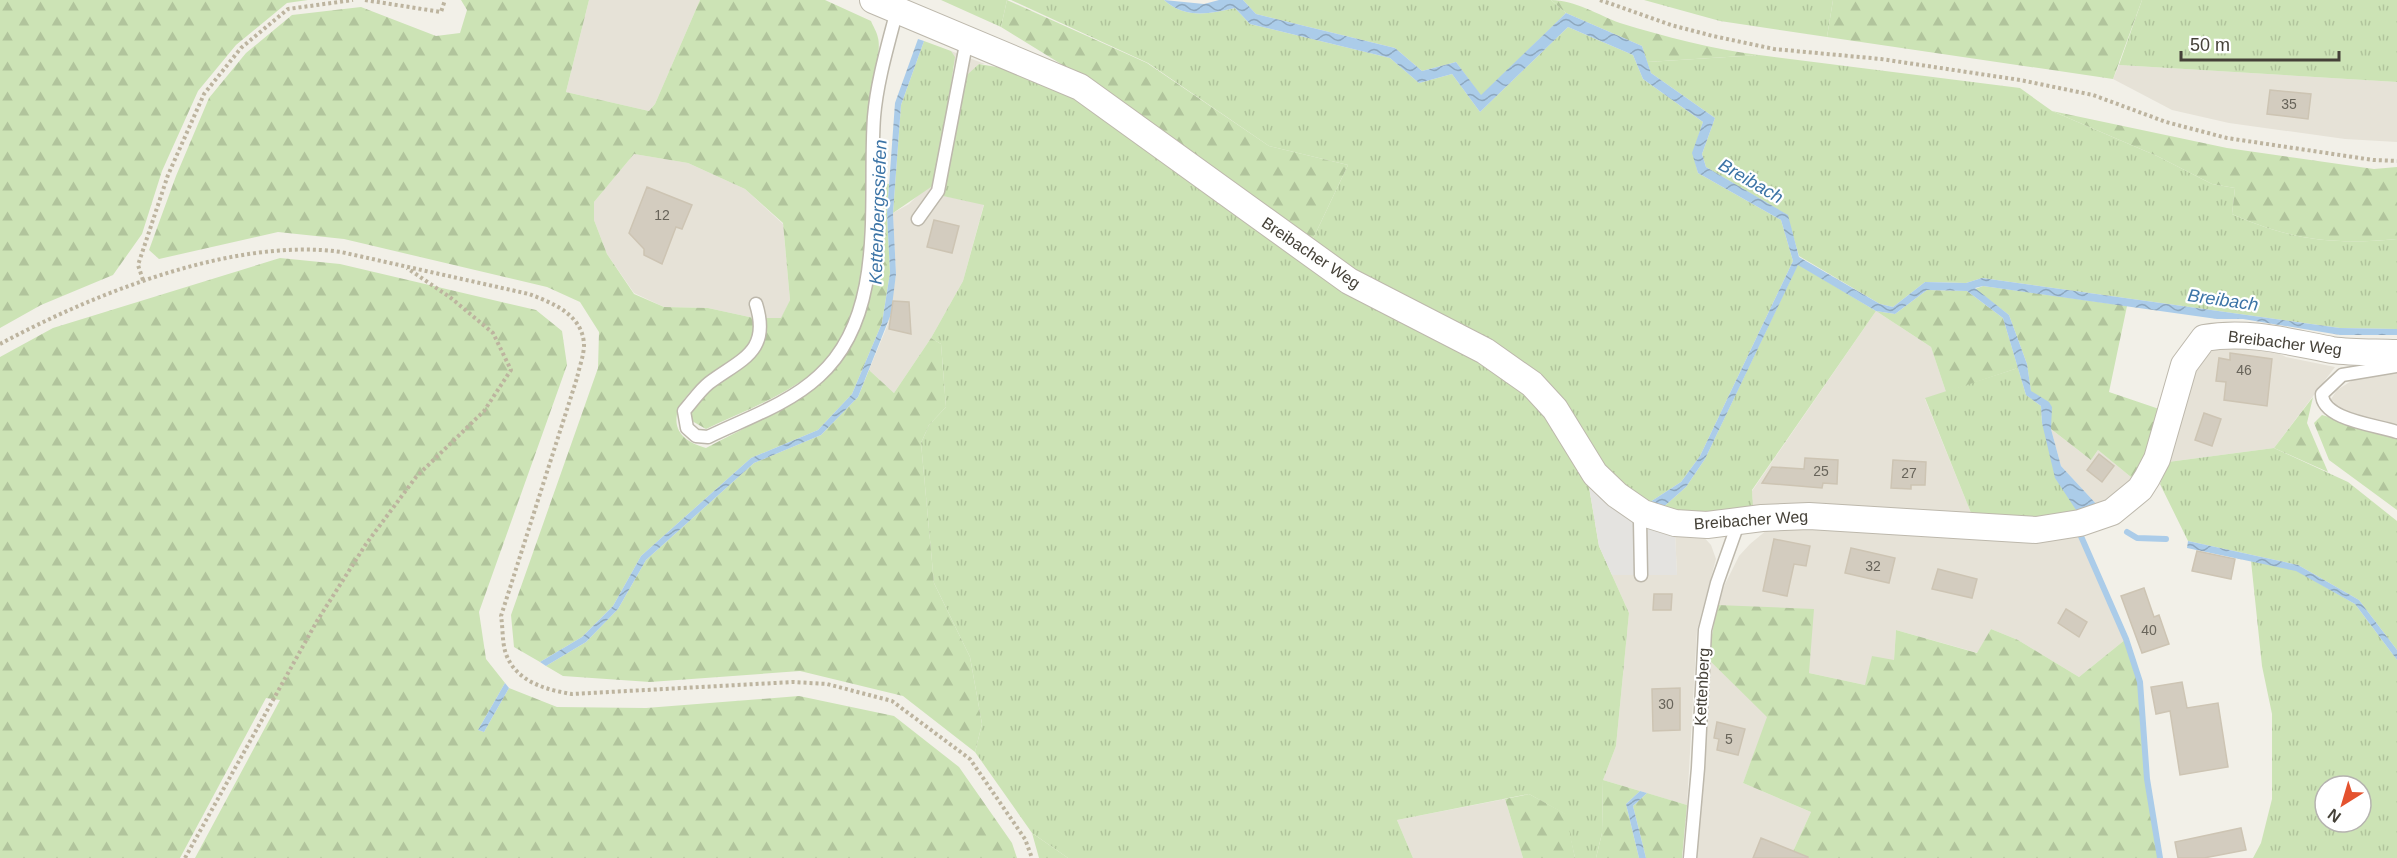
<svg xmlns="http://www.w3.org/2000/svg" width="2397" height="858" viewBox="0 0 2397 858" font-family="Helvetica,sans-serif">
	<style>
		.residential { fill: #e6e2d7 }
		.grass { fill: url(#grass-tufts); fill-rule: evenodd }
		.forest { fill: url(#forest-firs) }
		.parking { fill: #e4e3e0 }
		.water { fill: url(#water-waves) }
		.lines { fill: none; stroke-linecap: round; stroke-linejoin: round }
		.stream { stroke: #abcce9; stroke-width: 6 }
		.building { fill: #d3ccbf; stroke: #cdc4b3; stroke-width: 1.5 }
		.service-casing { stroke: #bdb8ac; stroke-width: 15 }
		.minor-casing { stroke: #bdb8ac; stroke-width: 28 }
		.path { stroke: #bdb49f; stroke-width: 4; stroke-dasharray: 3 3; stroke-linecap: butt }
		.service { stroke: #fff; stroke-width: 12 }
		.minor { stroke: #fff; stroke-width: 26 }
		.labels { text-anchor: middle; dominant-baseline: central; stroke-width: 4.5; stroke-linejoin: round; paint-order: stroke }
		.number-label { font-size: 14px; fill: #68645a }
		.street-label { font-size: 16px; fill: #454138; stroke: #fff }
		.water-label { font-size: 18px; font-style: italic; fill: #3c74a6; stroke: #fff }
	</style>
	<defs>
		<pattern id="grass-tufts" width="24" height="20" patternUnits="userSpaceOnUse" patternTransform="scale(1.5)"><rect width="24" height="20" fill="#cce3b5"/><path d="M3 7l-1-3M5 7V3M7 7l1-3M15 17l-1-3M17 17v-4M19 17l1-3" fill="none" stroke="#b1c49c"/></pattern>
		<pattern id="forest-firs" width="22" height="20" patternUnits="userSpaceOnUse" patternTransform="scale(1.5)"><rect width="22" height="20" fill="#cce3b5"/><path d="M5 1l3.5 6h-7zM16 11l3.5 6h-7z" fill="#b1c49c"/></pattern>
		<pattern id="water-waves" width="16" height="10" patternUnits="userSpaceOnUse" patternTransform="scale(1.5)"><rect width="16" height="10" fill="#abcce9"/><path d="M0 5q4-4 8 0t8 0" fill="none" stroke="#8da7be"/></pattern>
	</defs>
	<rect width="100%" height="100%" fill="#f2f0e8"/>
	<!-- residential -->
	<path class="residential" d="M589,0H700L655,104L649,111L566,92Z
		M951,51L985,64H979L944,196L984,204L963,281L931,338L894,393L869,370L888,324L896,274L893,213L909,204L938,175L955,66Z
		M2119,65L2397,82V142L2345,139L2229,123L2172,110L2113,79Z
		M634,154L688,163L745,189L783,224L790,300L781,319L754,318L708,308L664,307L634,293L607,254L594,220V202Z
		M1876,311L1931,347L1946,392L1925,399L1973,518L1753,509L1752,491Z
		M2225,345L2272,350L2286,357L2335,367L2274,448L2168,462L2195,373L2210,352Z
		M2397,373V437L2394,426L2343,412L2331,399L2337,390L2353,380Z
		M2051,429L2091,460L2098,450L2137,482L2100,508L2061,466Z
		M1795,527L2080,534L2126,639L2079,677L2018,640L1991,629L1978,653L1896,630L1894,660L1865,685L1809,673L1717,605L1721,592L1739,556L1750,544L1767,530Z
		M1675,532L1701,534L1711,545L1716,559L1697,630L1687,805L1603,780L1616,746L1629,613L1612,575H1677Z
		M1708,659L1768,717L1743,783L1811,812L1790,858H1696L1705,770Z
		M1505,799L1523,858H1413L1397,820Z"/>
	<!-- grass -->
	<path class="grass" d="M941,0H1007L1001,27Z
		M1011,0H1164C1185,19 1209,14 1235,8L1250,24L1390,58L1419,83L1452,74L1480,112L1568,27L1633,55L1643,79L1703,122L1693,153L1698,173L1781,220L1793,261L1700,456L1681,482L1647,504L1602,469L1561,406L1311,243L1348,165L1269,146L1148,63Z
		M1243,0H1551L1566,13L1481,96L1456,62L1422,71L1395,48L1256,14Z
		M1644,0H1833L1827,37L1720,21Z
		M2142,0H2397V82L2119,65Z
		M924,41L951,51L955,57L938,175L931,187L893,213L901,105Z
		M1759,55L2020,88L2052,111L2157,156L2212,184L2235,188L2232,214C2290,240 2334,245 2397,239V329L2340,328L1982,278L1966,283L1925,282L1893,307L1880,304L1799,256L1787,215L1706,167L1702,154L1715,118L1651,73L1647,62Z
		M979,64L1026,72L1063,89L1480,356L1529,393L1588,481L1599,546L1629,613L1616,746L1603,780L1602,833L1596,858H1575L1565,814L1529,794L1397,820L1413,858H1068L1032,833L975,752L982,724L970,657L934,583L921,443L929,425L946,407L941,344L931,338L963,281L984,205L943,196L961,89L968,74Z
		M1798,264L1876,311L1752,490L1753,509L1722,514L1660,510L1686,487L1705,459Z
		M2018,368L2026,395L2041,406L2042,423L2080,516L2037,521L1973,518L1925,398Z
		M2274,448L2348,482L2397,521V650L2359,600L2298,565L2188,541L2160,484L2168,462Z
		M2251,561L2296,570L2355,604L2397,660V858H2253L2261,843L2272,799V714L2262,666ZM2325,786H2361V822H2325Z"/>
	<!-- forest -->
	<path class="forest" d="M0,0H308L287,3L236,45L198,91L162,171L142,234L113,275L41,305L0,328Z
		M461,0H589L566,92L649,111L655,104L700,0H825L871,21C873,26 877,32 878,38C882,51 870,108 869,128C868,206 880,320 811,374C780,398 741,412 706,429L692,421L691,412L710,387L743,367L764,343V318H781L790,300L783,223L745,189L688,163L634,154L594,202V220L607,254L634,294L664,307L708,308L754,318C757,335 752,348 739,360C730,368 716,371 706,378C675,400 659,435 706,448C785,406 844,390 870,296C873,284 878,272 880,260C883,235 880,208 880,182L889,184L887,213L890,273L882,323L852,394L818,430L751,458L641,556L613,606L582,637L540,662L514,647L511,615L598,368L599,332L580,302L547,287L344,239L278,232L159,259L149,250L176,176L209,98L246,53L292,15L361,7L436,36L460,33L467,10Z
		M1007,0L1147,63L1269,146L1348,165L1311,243L1074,72L1001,27Z
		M1551,0C1575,0 1598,15 1620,23C1666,37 1712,49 1759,55L1647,62L1642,46L1566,13Z
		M1833,0H2142L2113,79L1827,37Z
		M2052,111L2227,148L2374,169L2397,167V239C2334,245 2290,240 2232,214L2235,188L2212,184L2157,156Z
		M280,258L340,264L536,310L562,331L567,365L479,612L486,659L505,683L478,730L484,732L509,688L557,707L646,708L799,696L894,716L959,767L1012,843L1017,858H195L280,700L266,698L180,858H0V357L53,328Z
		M1983,286L2127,306L2109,392L2165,411L2137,482L2098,450L2091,460L2051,429C2048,403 2057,406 2031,392L2027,364L2009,315L1975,289Z
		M1927,290L1967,291L2003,318L2018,368L1946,392L1931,347L1876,311L1895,314Z
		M931,338L941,344L946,407L929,425L921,443L934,583L970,657L982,724L975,752L903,696L800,671L650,682L563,676L546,666L586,642L618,609L646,560L754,463L821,435L858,397L869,370L894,393Z
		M2313,397L2307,423L2328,472L2274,448Z
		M2322,415L2397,437V510L2329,460L2314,423Z
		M1717,605L1814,609L1809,673L1865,685L1872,656L1894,660L1896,630L1977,653L1991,629L2018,640L2079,677L2126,639L2140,682L2147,779L2160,858H1790L1811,812L1743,783L1767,717L1708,659Z
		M1603,780L1640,791L1626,804L1639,858H1596L1602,833Z
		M1647,793L1687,805L1682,858H1646L1633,806Z
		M1529,794L1566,814L1575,858H1523L1505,799Z
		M1032,833L1068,858H1039Z"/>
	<!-- parking -->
	<path class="parking" d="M1588,481L1675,532L1677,575H1612L1599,546Z"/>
	<!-- water -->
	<path class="water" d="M1164,0L1204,4L1219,0H1243L1256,14L1395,48L1422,71L1456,62L1481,95L1566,13L1642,46L1651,73L1715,118L1702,154L1706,167L1788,215L1799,257L1880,304L1893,307L1925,282L1966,283L1982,278L2340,328L2397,329V335H2340L2243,319H2217L1983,286L1975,288L2009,315L2027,364L2031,391L2049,402L2052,407L2051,429L2061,466L2100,508L2080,516L2055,478L2042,423L2041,406L2026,395L2003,318L1967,291L1927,290L1895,314L1876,311L1798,265L1705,459L1686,487L1660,510L1647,504L1681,482L1700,456L1793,261L1781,220L1698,173L1692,153L1703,122L1643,79L1633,55L1568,27L1480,112L1452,74L1419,83L1390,58L1250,24L1235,8C1209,14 1185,19 1164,0Z
		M918,39L924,41L901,105L893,213L896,274L891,314L858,397L821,435L754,463L646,560L618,609L586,642L546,666L540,662L582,637L613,606L641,556L751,458L818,430L852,394L882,323L890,273L887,213L895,103Z
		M2188,541L2298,565L2359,600L2397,650V660L2355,604L2296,571L2187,548Z
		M505,683L509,688L484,732L478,730Z
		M1640,791L1647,793L1633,806L1646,858H1639L1626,804Z"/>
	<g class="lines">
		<!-- stream -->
		<path class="stream" d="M2127,532L2137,538L2166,539
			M2080,534L2126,639L2140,682L2147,779L2160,858"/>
	</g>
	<!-- building -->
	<path class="building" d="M2270,90L2311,94L2308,119L2267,114Z
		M647,187L692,205L682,229L676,227L662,264L644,255V249L629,233Z
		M934,220L959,226L952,253L927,247Z
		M893,301L909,302L911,334L889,329Z
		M2230,353L2272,359L2267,406L2224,400L2226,382L2216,381L2219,358L2230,360Z
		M2204,413L2221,419L2212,446L2195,440Z
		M2099,454L2114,466L2102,482L2087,470Z
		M1805,458L1838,460L1837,484L1823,483L1822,488L1762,483L1772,467L1804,469Z
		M1893,460L1926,462L1925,485H1911V489L1891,488Z
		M1774,539L1810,546L1806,566L1794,564L1787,596L1763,591Z
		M1851,548L1895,558L1889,583L1845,573Z
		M2197,551L2235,559L2231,579L2192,571Z
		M1938,569L1977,579L1972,598L1932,589Z
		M2144,588L2154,617L2159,615L2169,644L2142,653L2121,596Z
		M1654,594H1672L1671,610H1653Z
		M2066,609L2087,622L2079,637L2058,623Z
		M2182,682L2187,708L2218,703L2228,767L2180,775L2170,711L2156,714L2151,687Z
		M1680,688V730L1653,731L1652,689Z
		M1717,722L1745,729L1738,755L1717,750L1719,739L1714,738Z
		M2241,828L2246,850L2204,858H2178L2175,842Z
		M1761,838L1808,857V858H1753Z"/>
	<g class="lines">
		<!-- service casing -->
		<g class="service-casing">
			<path id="service" d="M918,219L938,191L967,39
				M756,304C771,352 741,359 709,383C700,390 692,402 684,411L687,428L696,436L708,437C745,419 789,404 819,376C888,314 868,199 874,117C877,81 888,45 897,10
				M2397,366L2342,375L2322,394C2322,420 2377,425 2397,432
				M1641,575L1640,521L1643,513
				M1690,858L1698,768L1705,630L1717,583L1739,521"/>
		</g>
		<!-- minor casing -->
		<g class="minor-casing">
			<path id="minor" d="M873,0L1080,87L1349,281L1485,351L1532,384L1555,409L1595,474L1617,495L1643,513L1675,523L1707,525L1762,518L1809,516L2036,530L2080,523L2112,512L2140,489L2147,478L2157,459L2184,365L2204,338C2248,330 2290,342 2332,350C2353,353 2376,352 2397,353"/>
		</g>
		<!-- path -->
		<path class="path" d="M365,0L441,12L445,0
			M1600,0L1671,25L1713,36L1774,49L1881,59L2020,80L2093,95L2166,122L2227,138L2373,160L2397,161
			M143,280L138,265L168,175L204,94L241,48L288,9L353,0
			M0,344C93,294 234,237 341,252L529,294C553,303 583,315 584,345C584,355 579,368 577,378L501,616C503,628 502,643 506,654C516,682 547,690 572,694L793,682L827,684L892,701L970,759L1025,839L1032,858
			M185,858L317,621L366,544L416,477L484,411L511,370L493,333L451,298L407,268"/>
		<!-- service -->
		<use href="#service" class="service"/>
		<!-- minor -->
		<use href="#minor" class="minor"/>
	</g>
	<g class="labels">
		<!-- number labels -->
		<g class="number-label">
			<text x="2289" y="104">35</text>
			<text x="662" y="215">12</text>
			<text x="2244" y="370">46</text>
			<text x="1821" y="471">25</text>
			<text x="1909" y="473">27</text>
			<text x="1873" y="566">32</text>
			<text x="2149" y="630">40</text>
			<text x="1666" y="704">30</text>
			<text x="1729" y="739">5</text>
		</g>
		<!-- street labels -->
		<g class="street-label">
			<text transform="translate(1311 253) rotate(34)">Breibacher Weg</text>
			<text transform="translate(2285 343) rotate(7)">Breibacher Weg</text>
			<text transform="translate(1751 520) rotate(-4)">Breibacher Weg</text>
			<text transform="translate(1702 687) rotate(-87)">Kettenberg</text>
		</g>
		<!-- water labels -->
		<g class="water-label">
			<text transform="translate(1751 181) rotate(30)">Breibach</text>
			<text transform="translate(878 212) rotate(-88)">Kettenbergssiefen</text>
			<text transform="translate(2223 300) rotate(8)">Breibach</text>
		</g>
	</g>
	<!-- north arrow -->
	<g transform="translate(2343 804) rotate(217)"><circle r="28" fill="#ffffff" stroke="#b5b3af" stroke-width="1.5"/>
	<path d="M0-4.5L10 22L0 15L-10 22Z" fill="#e4522e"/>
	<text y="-9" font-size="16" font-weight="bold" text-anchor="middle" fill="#454138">N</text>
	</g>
	<!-- scale -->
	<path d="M2181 51v9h158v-9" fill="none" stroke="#454138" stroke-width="3"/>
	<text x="2190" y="51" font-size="18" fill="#454138" stroke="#ffffff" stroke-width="4.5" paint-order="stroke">50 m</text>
</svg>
